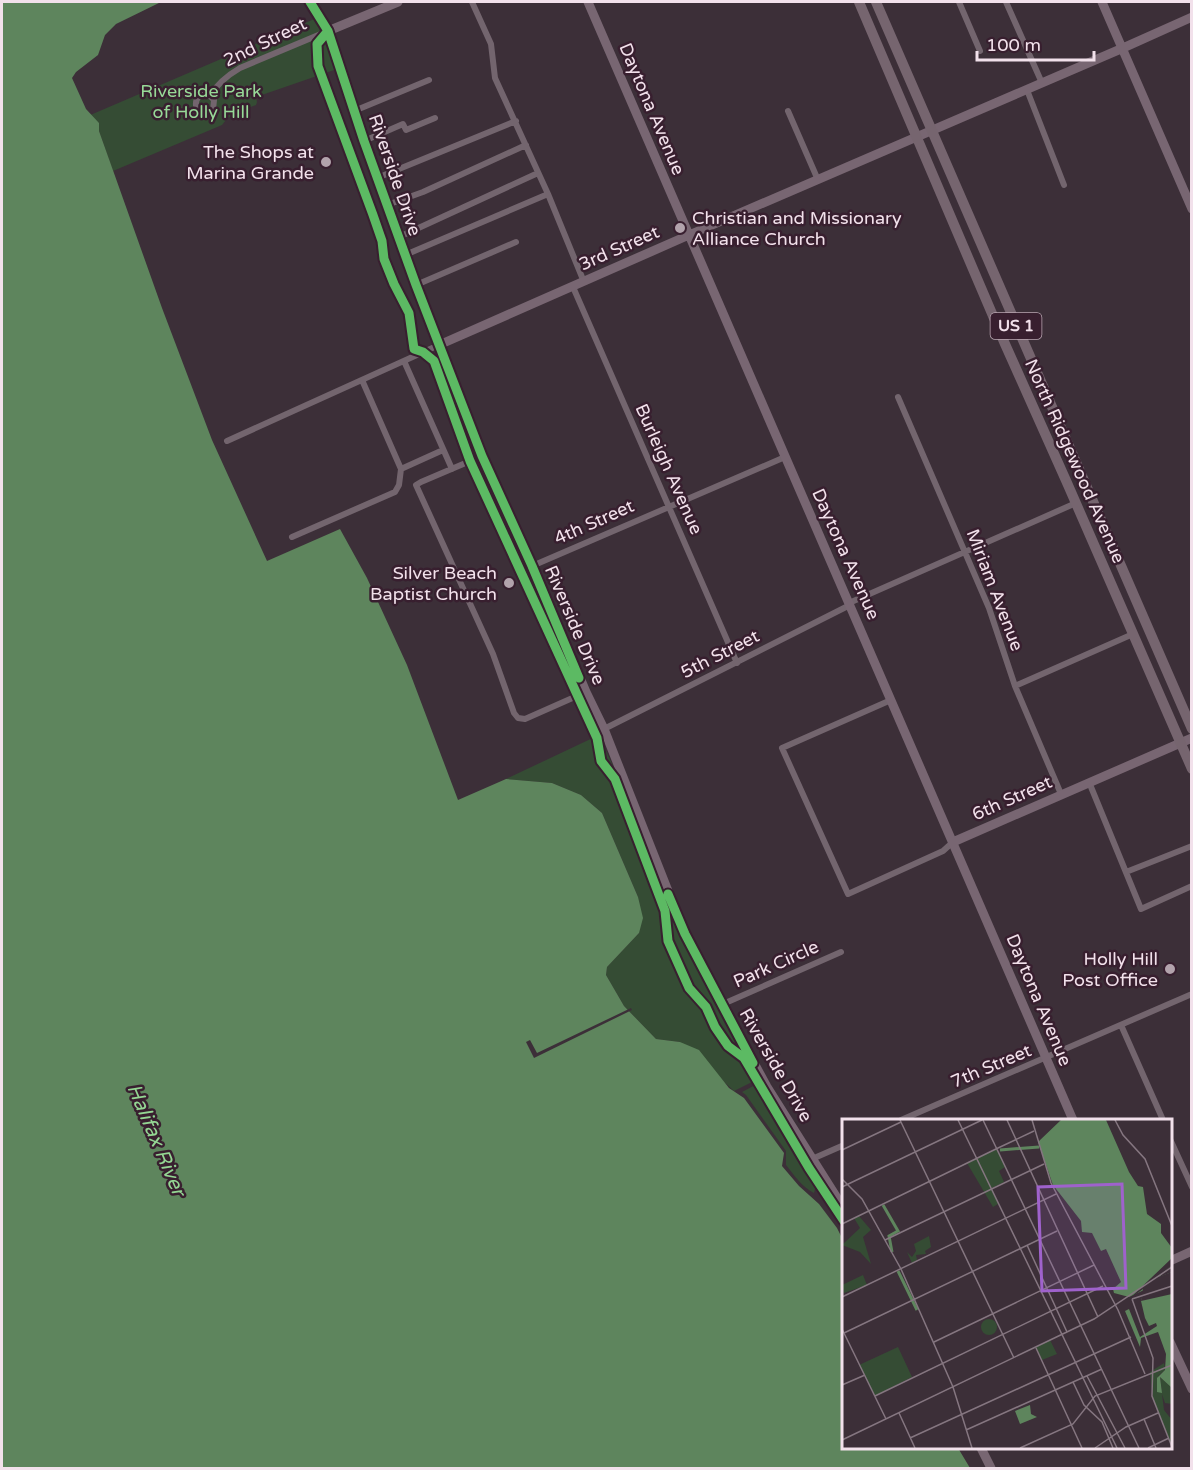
<svg xmlns="http://www.w3.org/2000/svg" width="1193" height="1470" viewBox="0 0 1193 1470" font-family="'Varela Round',sans-serif">
	<style>
		.green { fill: #354c34 }
		.water { fill: #5e855d }
		.pier { fill: #3c2f38 }
		.lines { fill: none; stroke-linecap: round; stroke-linejoin: round }
		.street { stroke: #73656e; stroke-width: 6 }
		.secondary { stroke: #786672; stroke-width: 9 }
		.primary { stroke: #76656f; stroke-width: 10 }
		.cycleway-casing { stroke: #381f2f; stroke-width: 13 }
		.cycleway { stroke: #5cba63; stroke-width: 9 }
		.poi-dot { fill: #b2a3ac; stroke: #381f2f; stroke-width: 2 }
		.labels { text-anchor: middle; dominant-baseline: central; stroke-width: 5; stroke-linejoin: round; paint-order: stroke }
		.shield { fill: #381f2f; stroke: #baa7b3; stroke-width: 1.5 }
		.shield-label { font-size: 16px; font-weight: bold; fill: #f2e1eb }
		.street-label { font-size: 18px; fill: #f2e1eb; stroke: #381f2f }
		.park-label { font-size: 18px; fill: #97d997; stroke: #381f2f }
		.poi-label { font-size: 18px; fill: #f2e1eb; stroke: #381f2f; text-anchor: end }
		.water-label { font-size: 20px; font-style: italic; fill: #94d693; stroke: #381f2f }
		.inset-river { fill: none; stroke: #5e855d; stroke-width: 3 }
		.inset-road { fill: none; stroke: #857680; stroke-width: 1.5 }
		.view { fill: #9f62cc; fill-opacity: 0.15; stroke: #9f62cc; stroke-width: 3 }
		.inset-edge { fill: none; stroke: #f2e1eb; stroke-width: 3 }
	</style>
	<rect width="100%" height="100%" fill="#3c2f38"/>
	<!-- green -->
	<path class="green" d="M319,17L340,68L256,97L257,102L256,105C243,110 230,113 222,125L113,171L99,131V123L88,116Z
		M599,735L616,773L674,922L758,1079L734,1091L680,1042L656,1039L624,1006L606,975L607,967L639,933L638,897L602,813L581,795L552,783L506,779Z
		M759,1083L818,1177L814,1193C802,1187 794,1175 786,1165V1151L746,1095L742,1092Z"/>
	<!-- water -->
	<path class="water" d="M2,2H161L116,24L105,35L98,55L76,72L72,78L86,109L99,123V131L162,308L212,440L267,561L340,529L367,578L407,665L458,800L506,779L552,783L581,795L602,813L638,897L643,918L639,933L607,967L606,975L624,1006L656,1039L680,1042L699,1050L729,1088L744,1098L784,1153L782,1166L799,1186L819,1204L837,1228L843,1240L844,1448H958L970,1468H2Z"/>
	<!-- pier -->
	<path class="pier" d="M631,1008L632,1010L534,1058L526,1042L530,1040L537,1053Z"/>
	<g class="lines">
		<!-- street -->
		<path class="street" d="M472,2L491,44L495,78L548,194L584,282
			M959,2L980,51
			M1006,2L1042,83
			M1027,90L1064,185
			M210,96L214,100L213,110C194,126 188,88 210,96C217,84 228,75 240,68L328,31
			M354,111L429,80
			M788,111L818,180
			M364,141L403,124L406,130L435,118
			M377,178L516,121
			M387,205L423,192L526,145
			M399,237L538,173
			M405,255L548,194
			M416,285L516,242
			M573,287L737,663
			M404,361L452,469
			M898,397L989,608L1015,686L1061,794
			M227,441L439,345
			M482,456L421,482L416,485L493,654L514,713L518,718L525,719L586,692
			M401,469L443,450
			M292,537L395,492L399,485L401,469L362,380
			M532,566L785,457
			M849,603L1076,503
			M1015,686L1133,634
			M891,700L782,748L848,894L943,851L953,842
			M604,729L850,605
			M1089,782L1141,909L1192,886
			M1126,872L1192,846
			M723,1004L841,952
			M1121,1025L1163,1120
			M901,1120L1192,994
			M1170,1139L1192,1187
			M812,1159L844,1145"/>
		<!-- secondary -->
		<path class="secondary" d="M310,2L328,31L364,141L416,285L482,456L553,613L586,692L604,729L685,934L767,1087L844,1209
			M588,2L1073,1120
			M1102,2L1192,209
			M328,31L398,2
			M439,345L689,235L1123,48L1192,17
			M953,842L1192,738
			M1170,1261L1192,1251
			M1170,1342L1192,1389
			M981,1448L991,1468"/>
		<!-- primary -->
		<path class="primary" d="M859,2L1005,344L1068,485L1192,769
			M876,2L1192,729"/>
		<!-- cycleway casing -->
		<g class="cycleway-casing">
			<path id="cycleway" d="M310,2L328,31L364,141L416,285L482,456L532,566L579,678
				M328,31L317,44L318,66L373,215L382,241L384,259L394,284L409,313L414,349L423,352L434,361L470,461L597,738L601,761L615,779L665,911L668,941L689,988L706,1007L715,1027L728,1046L744,1058L809,1168L844,1221
				M668,894L685,934L753,1063"/>
		</g>
		<!-- cycleway -->
		<use href="#cycleway" class="cycleway"/>
	</g>
	<!-- markers -->
	<g class="poi-dot">
		<circle cx="326" cy="162" r="6"/>
		<circle cx="680" cy="228" r="6"/>
		<circle cx="509" cy="583" r="6"/>
		<circle cx="1170" cy="969" r="6"/>
	</g>
	<g class="labels">
		<!-- shield labels -->
		<rect class="shield" x="990.5" y="313" width="51" height="26" rx="4.5"/>
		<g class="shield-label">
			<text x="1016" y="326">US 1</text>
		</g>
		<!-- street labels -->
		<g class="street-label">
			<text transform="translate(265 42) rotate(-26)">2nd Street</text>
			<text transform="translate(652 109) rotate(67)">Daytona Avenue</text>
			<text transform="translate(395 175) rotate(71)">Riverside Drive</text>
			<text transform="translate(619 248) rotate(-24)">3rd Street</text>
			<text transform="translate(1075 461) rotate(66)">North Ridgewood Avenue</text>
			<text transform="translate(669 469) rotate(66)">Burleigh Avenue</text>
			<text transform="translate(594 522) rotate(-24)">4th Street</text>
			<text transform="translate(846 554) rotate(66)">Daytona Avenue</text>
			<text transform="translate(995 590) rotate(69)">Miriam Avenue</text>
			<text transform="translate(575 625) rotate(67)">Riverside Drive</text>
			<text transform="translate(720 654) rotate(-27)">5th Street</text>
			<text transform="translate(1012 798) rotate(-24)">6th Street</text>
			<text transform="translate(776 964) rotate(-24)">Park Circle</text>
			<text transform="translate(1039 1000) rotate(67)">Daytona Avenue</text>
			<text transform="translate(776 1065) rotate(60)">Riverside Drive</text>
			<text transform="translate(991 1066) rotate(-23)">7th Street</text>
		</g>
		<!-- park labels -->
		<g class="park-label">
			<text x="201" y="91">Riverside Park<tspan x="201" dy="21">of Holly Hill</tspan></text>
		</g>
		<!-- poi labels -->
		<g class="poi-label">
			<text x="314" y="152">The Shops at<tspan x="314" dy="21">Marina Grande</tspan></text>
			<text x="692" y="218" text-anchor="start">Christian and Missionary<tspan x="692" dy="21">Alliance Church</tspan></text>
			<text x="497" y="573">Silver Beach<tspan x="497" dy="21">Baptist Church</tspan></text>
			<text x="1158" y="959">Holly Hill<tspan x="1158" dy="21">Post Office</tspan></text>
		</g>
		<!-- water labels -->
		<g class="water-label">
			<text transform="translate(156 1140) rotate(67)">Halifax River</text>
		</g>
	</g>
	<!-- overview -->
	<g transform="translate(842 1119)">
		<rect width="330" height="330" fill="#3c2f38"/>
		<path d="M155,30L163,48L157,52L162,63L150,69L156,85L151,88L125,44ZM17,97L29,111L21,118L29,145L18,133L0,126L18,109L12,99ZM87,117L89,128L83,132L84,135L74,136L75,141L70,144L65,133L70,138L74,132L72,125ZM21,156L25,166L2,174L0,166ZM139 208a8 8 0 1 1 16 0a8 8 0 1 1-16 0ZM208,221L215,235L200,241L194,228ZM56,228L70,258L33,277L17,246ZM322,244L323,251L316,257L320,273L318,258L330,269V285L323,284L320,275L322,291L330,301V327L311,280L308,253Z" fill="#354c34"/>
		<path d="M219,1H264L287,53L296,67L301,68L305,95L319,105V114L330,129V146L317,158L330,153V269L318,258L320,274L315,273V259L323,251L324,235L316,213L299,219L298,228L283,192L287,190L298,218L315,207L314,204L307,207L303,199L299,182L302,171L287,178L272,174L271,170L279,163L264,130L259,132L250,114L240,113L239,102L211,66L196,23ZM188,286L189,295L195,298L178,305L173,292Z" fill="#5e855d"/>
		<path d="M330,139V146L316,158L330,153V175L299,182L301,170L286,181Z" fill="#3c2f38"/>
		<path class="inset-river" d="M158,31L197,28M41,86L56,112L47,117L50,133M56,152L75,191"/>
		<path class="inset-road" d="M58,1L172,239M116,1L275,329M141,1L297,329M165,1L256,198M190,1L209,64L276,191L303,255M273,1L281,16L303,40L330,107M156,29L192,12M0,31L59,3M0,60L20,80L59,150L111,268L130,329M0,68L140,1M0,105L156,29M43,121L202,45M185,126L225,213M0,178L214,75M290,180L311,239L310,277L330,328M290,180L330,167M0,210L44,300M2,214L215,112M92,223L252,146M194,229L240,329M245,257L283,329M231,263L242,286L260,303L271,329M0,266L23,256M33,277L261,167M57,294L73,329M302,300L314,329M124,311L260,250M68,319L289,218M0,321L252,200L330,148M178,329L231,305L253,277L330,246M253,329L284,308L316,294M306,329L327,319"/>
		<path class="view" d="M280,65L284,169L200,172L196,68Z"/>
		<rect width="330" height="330" class="inset-edge"/>
	</g>
	<!-- border -->
	<rect width="1193" height="1470" fill="none" stroke="#f2e1eb" stroke-width="6"/>
	<!-- scale -->
	<path d="M977 51v9h117v-9" fill="none" stroke="#f2e1eb" stroke-width="3"/>
	<text x="986" y="51" font-size="18" fill="#f2e1eb" stroke="#381f2f" stroke-width="4.5" paint-order="stroke">100 m</text>
</svg>
